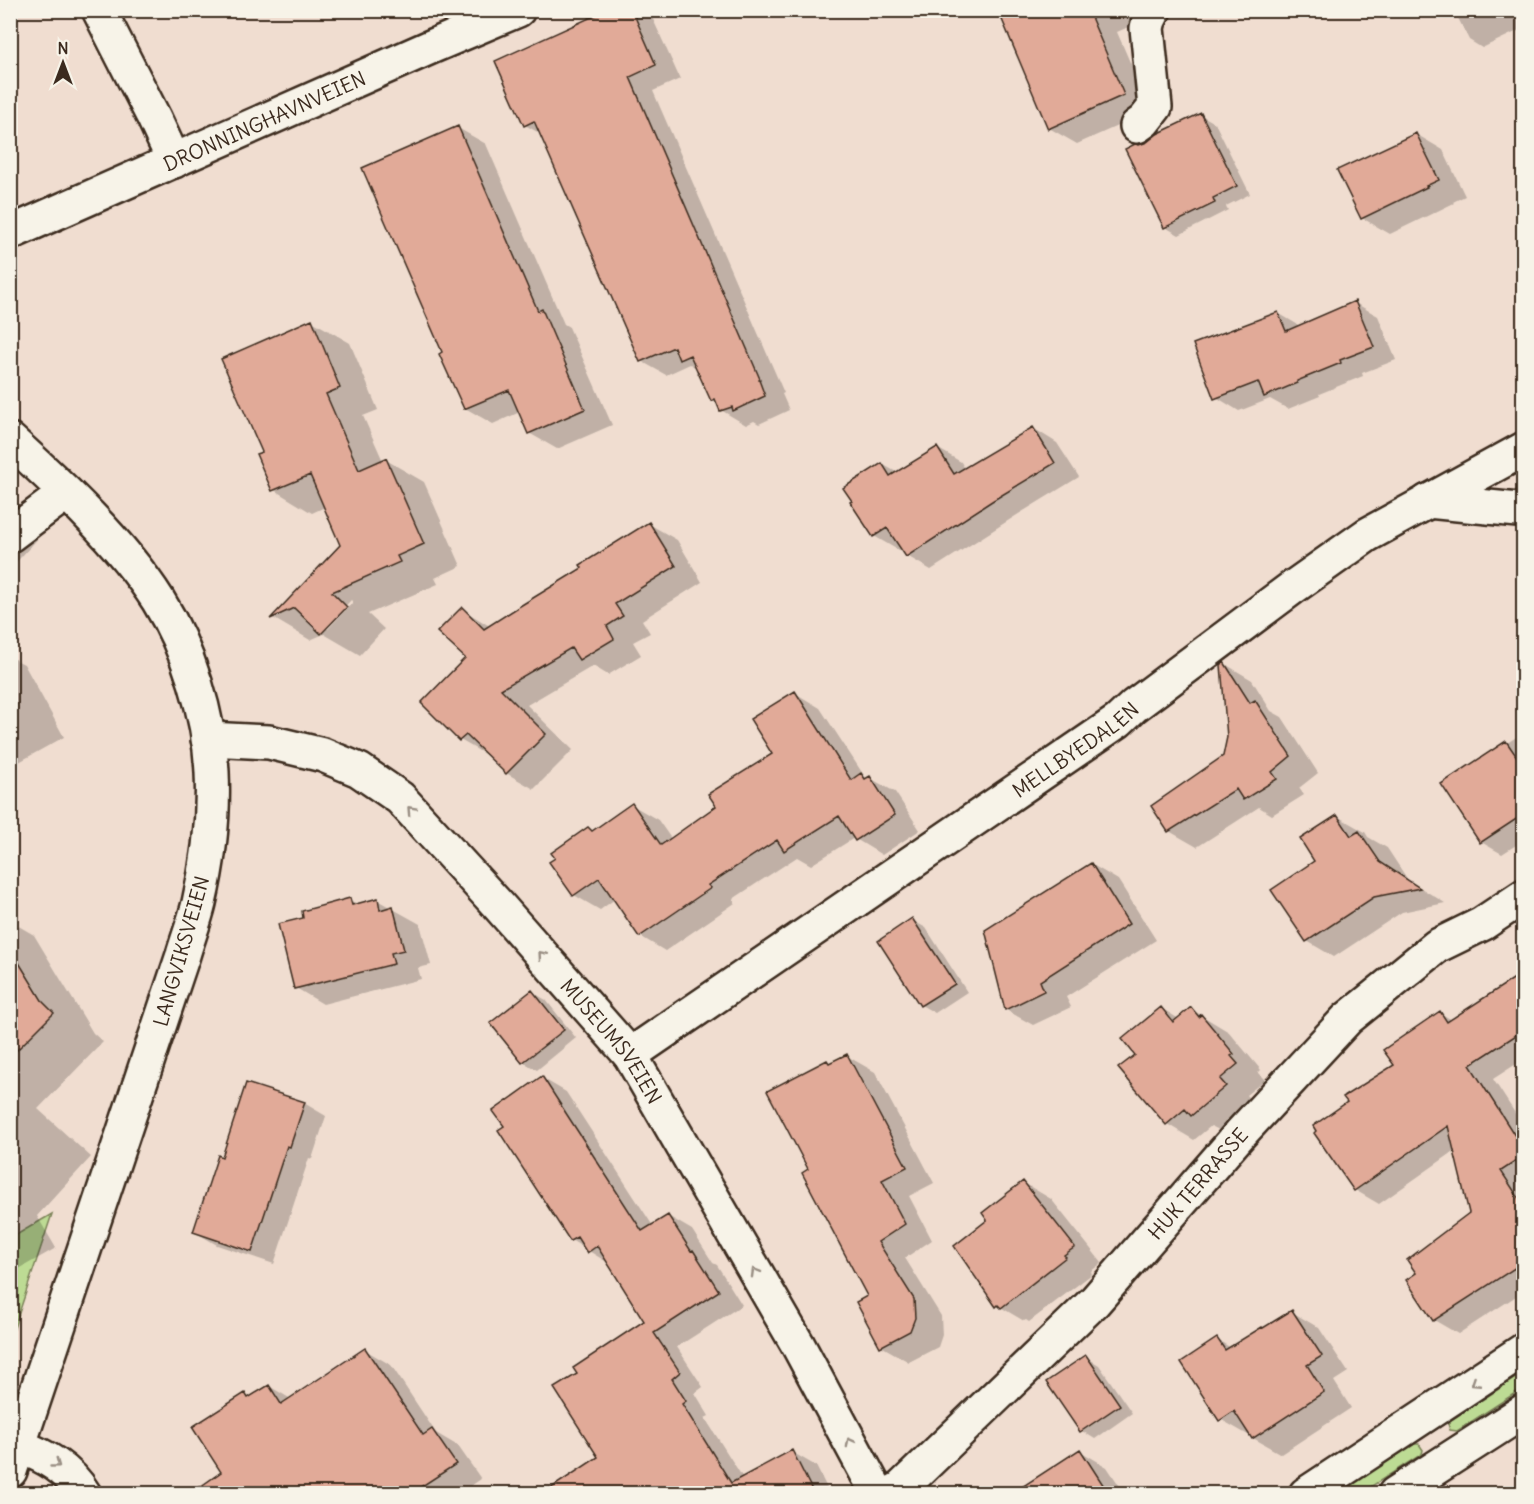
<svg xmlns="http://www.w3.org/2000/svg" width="1534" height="1504" viewBox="0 0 1534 1504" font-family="Delius,sans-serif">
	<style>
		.green { fill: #bddb94; stroke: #7c8259; stroke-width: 1.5 }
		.shadow { fill: #0003; fill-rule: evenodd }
		.building { fill: #e1aa98; stroke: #3b2a1e; stroke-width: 1.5 }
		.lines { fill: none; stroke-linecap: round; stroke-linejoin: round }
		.minor-casing { stroke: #3b2a1e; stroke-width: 38 }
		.minor { stroke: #f7f3e8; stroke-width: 33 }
		.oneway { stroke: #998e83 }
		.labels { text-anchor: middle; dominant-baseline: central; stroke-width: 4.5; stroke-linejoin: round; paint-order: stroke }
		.street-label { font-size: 20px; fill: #3b2a1e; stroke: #f7f3e8 }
	</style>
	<rect width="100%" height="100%" fill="#f0ddd0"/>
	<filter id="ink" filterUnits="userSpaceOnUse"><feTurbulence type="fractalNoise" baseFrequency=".0167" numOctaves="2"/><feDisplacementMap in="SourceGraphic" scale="12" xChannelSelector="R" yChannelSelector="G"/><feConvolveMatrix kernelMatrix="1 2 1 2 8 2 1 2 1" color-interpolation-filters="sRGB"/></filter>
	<g filter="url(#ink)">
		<!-- green -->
		<path class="green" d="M52,1214L11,1337V1238Z
			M1523,1373V1388L1457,1431L1450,1430L1448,1424L1451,1420Z
			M1414,1444H1419L1423,1450L1422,1454L1361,1493H1338Z"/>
		<!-- shadow -->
		<path class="shadow" d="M611,10H640L652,17L680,79L653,91L784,393L782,394L789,410L759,424L754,421L746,425L721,410L718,403L712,400L698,369L690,364L666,375L641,361L541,134L525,125Z
			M999,10H1167L1117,32L1151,111L1077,144L1049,128Z
			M1454,10H1524V28L1482,48L1469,40Z
			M1201,115L1215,123L1250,194L1226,206L1228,210L1179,235L1165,227L1140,146Z
			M458,128L486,144L564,324L569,327L612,425L557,449L529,433L520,412L493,424L465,408L444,353Z
			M1416,134L1443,150L1465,196L1453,202L1454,203L1390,234L1362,218Z
			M1355,303L1378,316L1396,360L1362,373L1363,376L1319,394L1320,396L1288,409L1270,399L1239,411L1216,397L1278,313L1300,326Z
			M312,321L350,343L378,410L363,416L383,461L386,460L424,482L461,566L435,578L438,584L368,614L384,629L360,655L324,634L310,640L273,618L341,545L325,507L312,513L274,490L258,455L264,453ZM351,600L353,602L328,629H324Z
			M1033,428L1057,443L1079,477L1017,515L931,570L907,556L902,548L898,550L874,536L882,464L898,473L937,448L961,462L965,469Z
			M10,503L43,533L10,569Z
			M649,524L677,540L702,582L642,620L650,633L633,642L641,655L608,675L593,666L527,705L573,750L534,789L506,773L488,755V756L460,740L423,703L467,658L462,609L491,627L584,569Z
			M10,657L24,664L64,737L10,767Z
			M1225,664L1252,680L1271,711L1282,717L1318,773L1299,788L1304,795L1272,815L1259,807L1197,847L1169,831L1225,757L1228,737Z
			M795,693L820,708L865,777L867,779L870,778L895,792L920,830L882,855L854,838L811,865L797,857L733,899L735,903L665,951L640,936L615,899L600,910L574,895L588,829L594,832L632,805L658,820L672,840L718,807L774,754Z
			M1524,732V840L1502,854L1481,842L1443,785Z
			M1337,816L1365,832L1368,837L1387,848L1408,880L1445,903L1402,912L1334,957L1307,941L1316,862Z
			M1091,864L1118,880L1156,940L1066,997L1071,1007L1033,1025L1006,1010Z
			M350,900L359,905L377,900L420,924L431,965L418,968L421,979L323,1004L296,988L305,919Z
			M912,920L926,928L967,992L935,1013L921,1005Z
			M10,921L34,935L93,1033L103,1042L38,1109L91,1157L37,1216L56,1248L10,1274Z
			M1524,973V1059L1493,1079L1524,1127V1291L1458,1334L1434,1320L1418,1274L1471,1214L1456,1150L1379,1204L1355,1190L1349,1102L1396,1066L1440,1013L1452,1020Z
			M532,992L546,1000L576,1038L537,1070L523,1062Z
			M1161,1008L1179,1019L1191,1009L1229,1032L1261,1070L1258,1073L1265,1080L1246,1095L1252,1102L1219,1130L1211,1126L1194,1140L1167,1124L1137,1055Z
			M847,1056L875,1072L934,1183L909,1196L932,1240L905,1258L941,1316L942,1335L938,1347L909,1362L881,1346L858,1303L869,1297L810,1170L830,1064Z
			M542,1078L566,1092L653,1226L668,1216L692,1230L713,1263L717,1265L742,1305L677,1347L703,1387L695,1393L709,1416L705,1418L743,1478L792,1452L816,1466L830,1494H578L601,1458L646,1322L610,1264L571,1240L506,1127Z
			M304,1103L326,1116L312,1159L309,1158L274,1264L217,1245L195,1232L223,1159Z
			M1024,1183L1051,1199L1102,1263L1091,1271L1092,1274L1029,1322L1026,1320L1024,1321L997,1305L990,1220Z
			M1292,1312L1319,1328L1348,1372L1334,1381L1351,1408L1281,1454L1253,1438L1250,1434L1248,1435L1220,1419L1218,1340L1231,1348Z
			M365,1350L391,1365L436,1433L458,1446L481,1479L459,1494H420L414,1490L224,1472L245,1395L250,1398L269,1386L291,1399Z
			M1086,1357L1099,1365L1132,1413L1095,1439L1082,1431Z
			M1080,1451L1107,1467L1125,1494H1013Z"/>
		<!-- building -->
		<path class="building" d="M607,10H632L656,65L630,77L760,379L759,380L765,396L733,411L732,407L720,411L715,399L711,401L690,355L679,360L674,347L640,362L534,121L524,126L495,61Z
			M998,10H1088L1124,95L1048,129Z
			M1201,113L1237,186L1213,198L1215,203L1164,228L1125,149L1135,144L1139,145L1147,142L1157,134Z
			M458,126L538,311L542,309L585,409L528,434L509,390L464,409L439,354L442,352L362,168Z
			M1416,133L1439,180L1426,186L1427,187L1361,219L1337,170Z
			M1355,301L1374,347L1340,360L1341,363L1297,381V383L1264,397L1258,382L1214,399L1193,344L1278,312L1286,331Z
			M312,319L340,388L326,394L359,470L386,458L424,544L397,556L400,562L332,592L347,607L321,634L294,608L270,619L340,545L310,475L272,491L256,454L262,452L221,359Z
			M1033,427L1055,463L992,501L906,557L887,528L873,537L850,502L852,501L843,488L882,463L890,476L937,447L954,474Z
			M649,522L676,566L615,604L623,616L607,626L614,639L579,660L571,648L501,689L546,734L506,774L466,735L459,741L421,703L465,658L437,632L462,607L484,629L520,606L582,568L580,565Z
			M1224,662L1250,703L1255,700L1291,756L1272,772L1277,779L1243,800L1236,789L1168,832L1151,806L1223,756L1227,737L1221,665Z
			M795,691L851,780L861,773L865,779L870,776L895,815L855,841L839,816L784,851L777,840L708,885L711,888L639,937L599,878L573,896L549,862L555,858L551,853L588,827L592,831L632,803L661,845L716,806L708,794L772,754L750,719Z
			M1506,741L1524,767V814L1480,843L1441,784Z
			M1337,815L1351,836L1359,831L1380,862L1420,888L1374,897L1306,942L1271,890L1314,861L1300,839Z
			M1091,863L1129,924L1040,981L1044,991L1005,1010L985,930Z
			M350,898L352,905L378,898L380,910L393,906L404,950L391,953L394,964L294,989L278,924L303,918L302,911Z
			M912,918L955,984L920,1006L878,941Z
			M10,948L43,1002L54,1013L10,1057Z
			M1524,972V1030L1470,1065L1524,1150V1156L1501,1171L1524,1206V1262L1433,1321L1406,1280L1416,1273L1407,1260L1469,1213L1448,1126L1354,1191L1314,1133L1316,1131L1313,1126L1347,1102L1343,1097L1394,1065L1383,1050L1440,1011L1447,1022Z
			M532,990L564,1030L522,1063L490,1023Z
			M1161,1007L1173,1022L1191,1007L1199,1017L1201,1014L1234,1054L1231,1056L1238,1064L1220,1079L1226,1086L1191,1116L1185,1109L1166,1125L1118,1068L1135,1055L1122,1039Z
			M847,1054L907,1167L882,1180L905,1224L878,1242L914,1299L915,1318L910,1331L880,1347L856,1302L867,1296L802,1173L808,1169L767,1091L827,1060L829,1063Z
			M542,1076L642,1231L668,1215L691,1251L693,1250L719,1291L654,1333L680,1372L672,1379L686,1401L682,1404L731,1483L792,1450L814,1494H542L598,1457L554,1388L577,1374L573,1368L644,1321L597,1246L587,1253L577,1237L570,1241L498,1130L504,1126L493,1111Z
			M246,1083L305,1102L290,1147L287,1146L252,1252L193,1232L218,1155L222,1157Z
			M1023,1181L1075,1247L1064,1255L1066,1257L1001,1308L998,1305L996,1307L954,1246L987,1220L982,1213Z
			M1292,1310L1322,1356L1307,1365L1324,1392L1252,1439L1234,1411L1219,1421L1181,1362L1217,1338L1225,1350L1262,1327L1263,1328Z
			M365,1348L423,1435L432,1429L456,1464L410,1494H190L221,1472L192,1427L245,1393L248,1398L269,1385L281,1404Z
			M1086,1355L1120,1405L1080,1432L1046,1382Z
			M1080,1449L1109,1494H1011Z"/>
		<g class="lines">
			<!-- minor casing -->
			<g class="minor-casing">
				<g id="minor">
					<path d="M99,10L154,118L174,161"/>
					<path d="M1137,126L1144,121L1155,107L1147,28L1149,20L1154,10"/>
					<path id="s1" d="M10,233L433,46L518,10"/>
					<path d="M10,440C61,486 121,542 158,600C188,648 209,715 212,772C214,815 209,860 199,903C195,920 188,938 183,955L10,1471"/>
					<path d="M1428,501L1518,510L1524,508"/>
					<path d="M10,535L66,493"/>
					<path id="s2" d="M208,739L269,742L323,755L359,770L400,798L498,905L630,1055L798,1345L878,1494"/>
					<path id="s3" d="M630,1055L1118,721L1134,706L1292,588L1367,535L1524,449"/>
					<path d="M19,1446C45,1456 69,1469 84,1494"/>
					<path id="s4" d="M890,1494L901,1488L1095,1301L1240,1134L1347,1019L1437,946L1482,924L1524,896"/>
					<path d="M1306,1494L1524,1350"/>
					<path d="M1395,1494L1524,1411"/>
				</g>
			</g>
			<!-- minor -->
			<use href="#minor" class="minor"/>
		</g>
		<!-- one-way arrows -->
		<defs><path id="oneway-chevron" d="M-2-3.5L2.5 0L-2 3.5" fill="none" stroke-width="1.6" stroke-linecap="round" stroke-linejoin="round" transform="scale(1.5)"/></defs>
		<g class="oneway">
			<use href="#oneway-chevron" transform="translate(411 810) rotate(-133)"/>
			<use href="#oneway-chevron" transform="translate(542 955) rotate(-131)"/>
			<use href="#oneway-chevron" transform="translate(755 1272) rotate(-120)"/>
			<use href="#oneway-chevron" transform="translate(1475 1383) rotate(147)"/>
			<use href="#oneway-chevron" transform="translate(850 1442) rotate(-119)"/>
			<use href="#oneway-chevron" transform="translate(56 1464) rotate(36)"/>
		</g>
	</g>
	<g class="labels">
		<!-- street labels -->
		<g class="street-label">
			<text stroke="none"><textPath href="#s1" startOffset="278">DRONNINGHAVNVEIEN</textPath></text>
			<text stroke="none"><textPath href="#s3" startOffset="540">MELLBYEDALEN</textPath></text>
			<text transform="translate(181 951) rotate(-74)">LANGVIKSVEIEN</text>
			<text stroke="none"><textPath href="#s2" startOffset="528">MUSEUMSVEIEN</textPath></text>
			<text stroke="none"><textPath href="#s4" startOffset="438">HUK TERRASSE</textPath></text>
		</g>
	</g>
	<!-- margin -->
	<rect width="1534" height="1504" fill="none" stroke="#f7f3e8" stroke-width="36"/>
	<rect x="18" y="18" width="1498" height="1468" fill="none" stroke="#3b2a1e" stroke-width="2" filter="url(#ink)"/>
	<!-- north arrow -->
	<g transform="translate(63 63)" stroke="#f7f3e8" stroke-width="4.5" paint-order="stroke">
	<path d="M0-4.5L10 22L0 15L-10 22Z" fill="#3b2a1e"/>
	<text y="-9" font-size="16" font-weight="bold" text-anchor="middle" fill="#3b2a1e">N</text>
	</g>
</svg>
